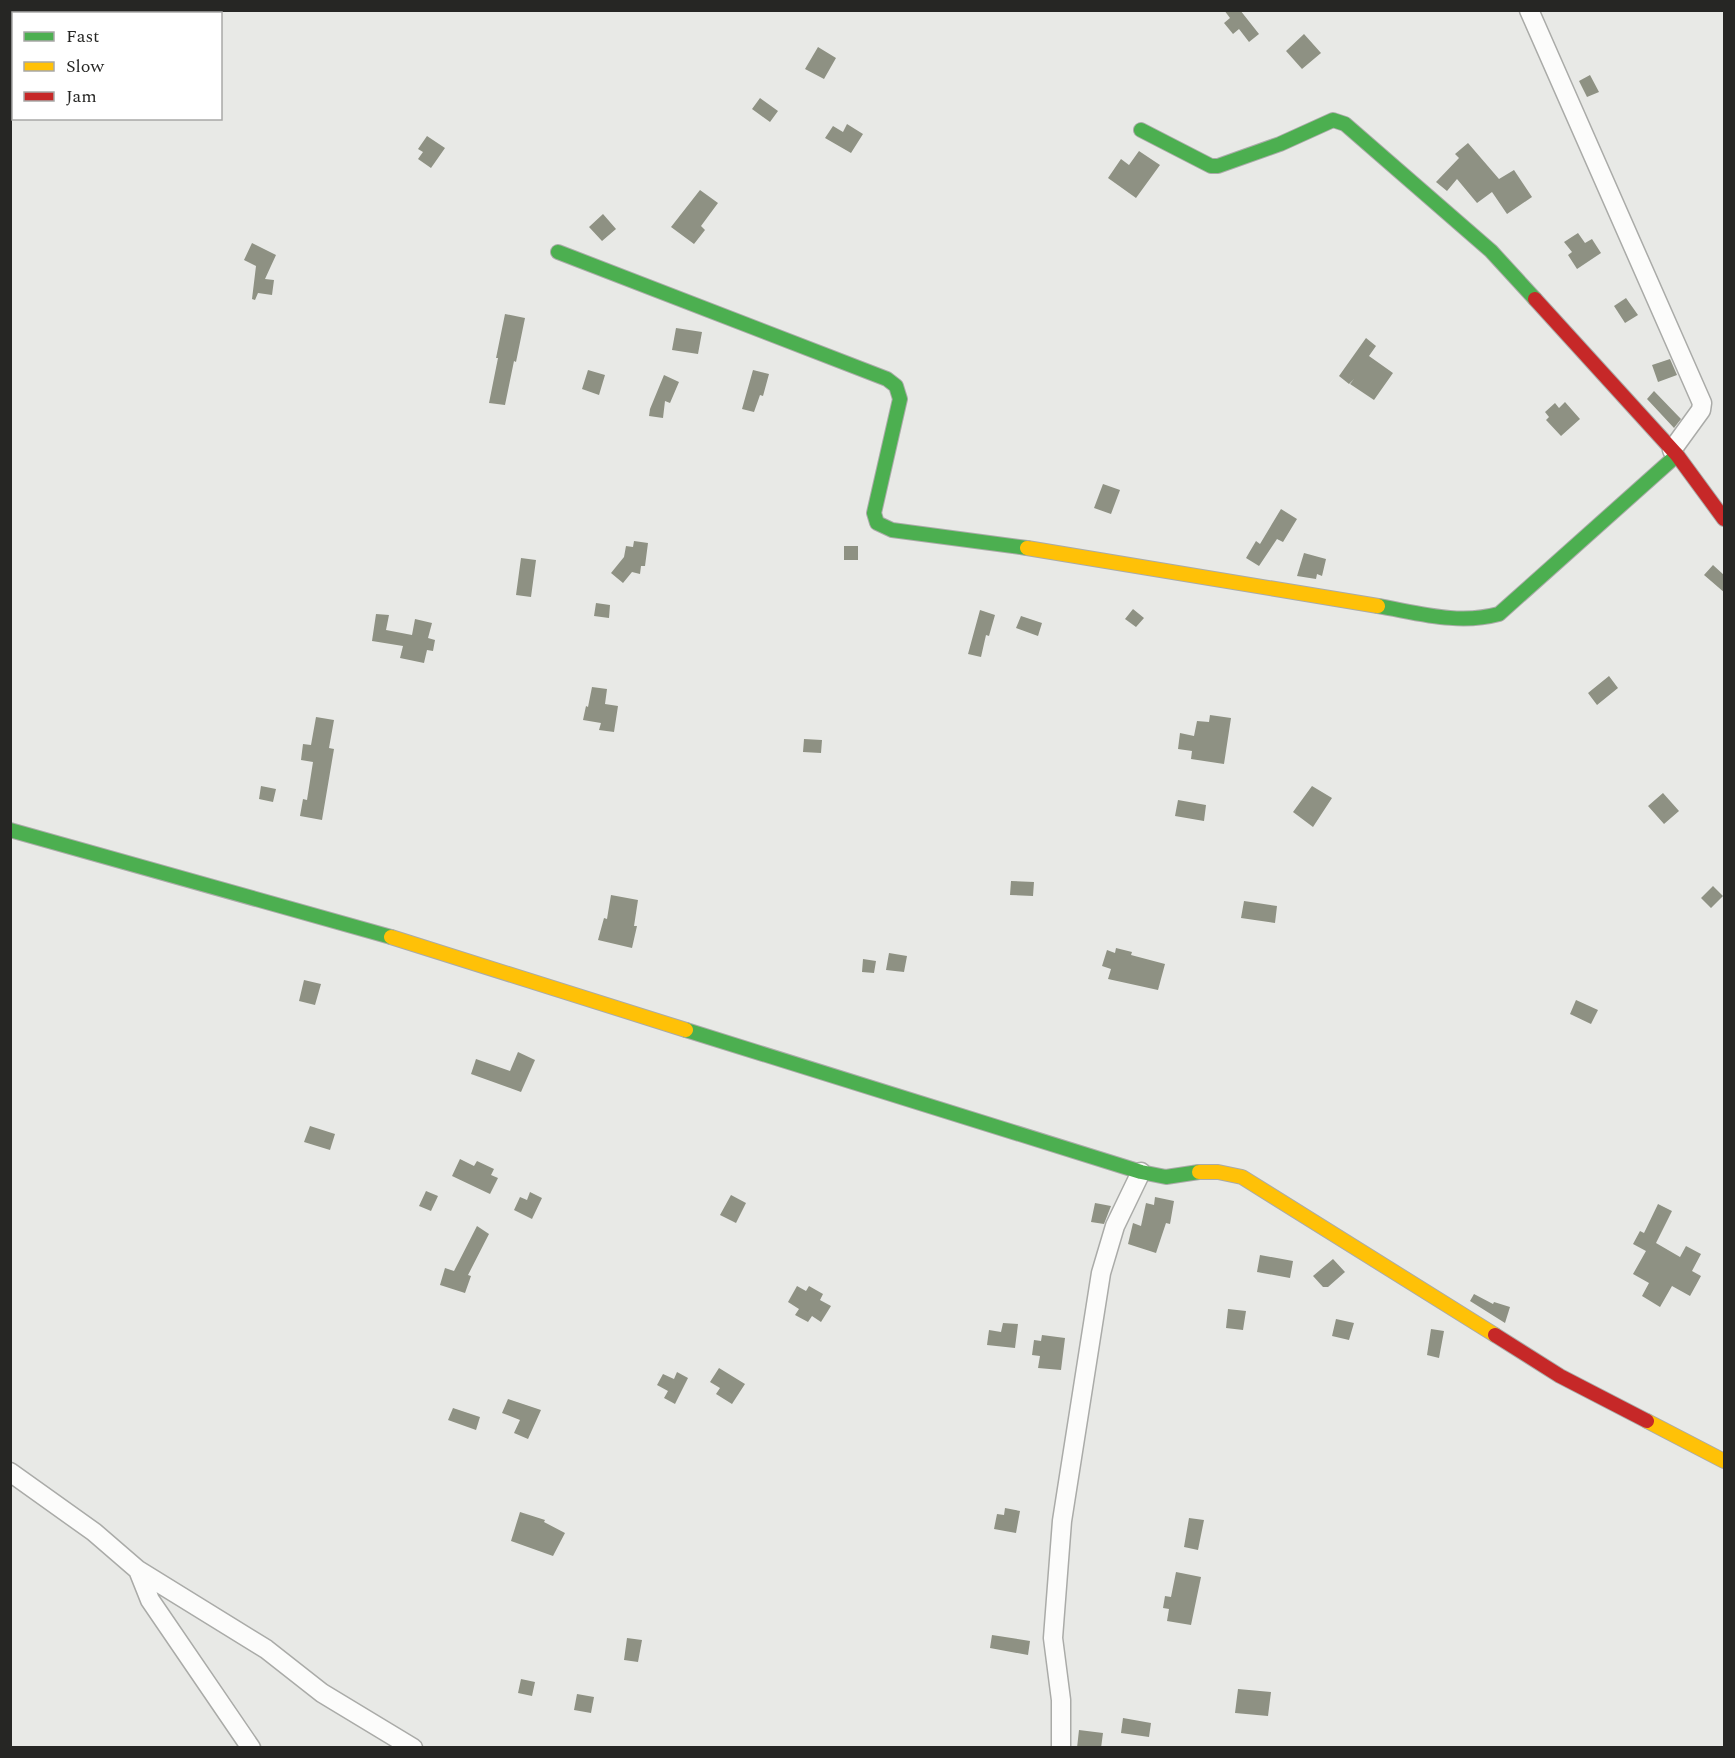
<svg xmlns="http://www.w3.org/2000/svg" width="1735" height="1758" viewBox="0 0 1735 1758" font-family="Spectral,serif">
	<style>
		.building { fill: #8e9183 }
		.lines { fill: none; stroke-linecap: round; stroke-linejoin: round }
		.street-casing { stroke: #aaaba8; stroke-width: 21 }
		.fast-casing { stroke: #aaaba8; stroke-width: 16 }
		.slow-casing { stroke: #aaaba8; stroke-width: 16 }
		.jam-casing { stroke: #aaaba8; stroke-width: 16 }
		.street { stroke: #fcfcfb; stroke-width: 18 }
		.fast { stroke: #4caf50; stroke-width: 14 }
		.slow { stroke: #ffc107; stroke-width: 14 }
		.jam { stroke: #c62828; stroke-width: 14 }
	</style>
	<rect width="100%" height="100%" fill="#e8e9e6"/>
	<!-- building -->
	<path class="building" d="M1224,10H1240L1259,34L1249,42L1239,29L1233,34L1224,23L1230,18Z
		M1304,34L1321,53L1302,69L1286,51Z
		M818,47L836,58L824,79L805,69Z
		M1590,75L1599,92L1587,97L1579,81Z
		M760,98L778,111L770,122L752,109Z
		M847,124L863,134L851,153L825,138L833,126L843,132Z
		M427,136L445,148L431,168L418,159L423,152L418,149Z
		M1468,143L1499,179L1514,170L1532,197L1507,214L1492,192L1477,203L1457,179L1447,191L1436,182L1459,158L1455,154Z
		M1139,151L1160,165L1136,198L1108,178L1121,159L1129,165Z
		M700,190L718,203L701,226L705,230L694,244L671,227Z
		M603,214L616,229L602,241L589,227Z
		M1578,233L1585,243L1592,239L1601,253L1577,269L1568,255L1572,252L1564,242Z
		M252,243L276,255L265,279L274,280L272,295L258,293L255,300L252,299L256,266L244,260Z
		M1626,298L1638,315L1625,323L1614,306Z
		M505,314L525,318L516,362L514,361L505,405L489,403L498,358H496Z
		M676,328L702,332L698,354L672,350Z
		M1366,338L1376,346L1369,356L1393,373L1374,400L1350,384L1354,379L1349,384L1339,376Z
		M1670,359L1677,375L1658,382L1652,365Z
		M588,370L605,375L599,395L582,389Z
		M753,370L769,374L763,396L760,395L754,412L742,409Z
		M664,375L679,382L670,403L665,401L663,418L649,416L650,409Z
		M1654,391L1681,419L1674,428L1647,399Z
		M1565,402L1580,419L1561,436L1546,420L1549,417L1545,412L1555,403L1559,408Z
		M1103,484L1120,490L1111,514L1094,508Z
		M1281,509L1297,519L1283,542L1277,539L1259,566L1246,558L1256,541L1260,544Z
		M634,541L648,543L645,566H641L640,574L632,572L623,583L611,573L624,557L626,546L633,547Z
		M844,546H858V560H844Z
		M1304,553L1326,559L1322,576L1317,574L1316,579L1297,576Z
		M521,558L536,560L531,597L516,595Z
		M1713,565L1725,576V593L1704,575Z
		M596,603L610,605L609,618L594,616Z
		M1133,609L1144,618L1136,627L1125,619Z
		M980,610L995,615L989,636L986,635L981,657L968,654Z
		M376,614L389,615L386,630L412,635L415,619L432,623L428,638L435,640L433,651L427,650L424,663L400,658L403,646L372,641Z
		M1021,616L1042,623L1038,636L1016,628Z
		M1609,676L1618,688L1597,705L1588,693Z
		M592,687L607,689L605,704L618,706L614,732L599,730L601,723L583,720L586,706L588,707Z
		M1210,715L1231,718L1224,764L1191,759L1192,751L1178,749L1180,733L1194,736L1197,721L1209,722Z
		M316,717L334,720L329,748L334,749L322,820L300,816L303,799L307,800L313,762L301,760L303,744L311,745Z
		M804,739L822,740L821,753L803,752Z
		M261,786L276,789L273,802L259,799Z
		M1312,786L1332,798L1313,827L1293,812Z
		M1663,793L1679,811L1664,824L1648,806Z
		M1178,800L1206,805L1204,821L1175,816Z
		M1011,881L1034,882L1033,896L1010,895Z
		M1713,886L1723,896L1711,908L1701,898Z
		M611,895L638,900L634,926H637L632,948L598,940L604,918L607,919Z
		M1244,901L1277,906L1275,923L1241,918Z
		M1116,948L1132,952L1131,955L1165,964L1158,990L1108,979L1111,969L1102,966L1107,950L1115,953Z
		M889,953L907,956L904,972L886,970Z
		M863,959L876,961L874,973L862,972Z
		M304,980L321,984L315,1005L299,1001Z
		M1576,1000L1598,1010L1591,1024L1570,1014Z
		M518,1052L535,1060L521,1092L471,1074L476,1059L510,1071Z
		M310,1126L335,1134L330,1150L304,1142Z
		M460,1159L474,1166L477,1161L494,1169L491,1175L498,1178L490,1194L452,1176Z
		M426,1191L438,1196L431,1211L419,1206Z
		M530,1192L542,1198L532,1219L514,1210L520,1197L527,1200Z
		M731,1195L746,1203L736,1223L720,1215Z
		M1155,1197L1174,1201L1170,1224L1166,1223L1156,1253L1128,1244L1133,1223L1141,1226L1146,1203L1154,1205Z
		M1095,1203L1111,1206L1104,1224L1091,1222Z
		M1658,1204L1672,1211L1656,1243L1680,1257L1686,1246L1701,1254L1692,1271L1701,1276L1690,1296L1672,1286L1660,1307L1642,1296L1649,1283L1633,1274L1646,1251L1633,1244L1640,1231L1644,1233Z
		M477,1226L489,1234L468,1275L471,1276L465,1293L440,1285L445,1268L454,1271Z
		M1260,1255L1293,1261L1290,1278L1257,1272Z
		M1333,1259L1345,1272L1328,1287H1323L1313,1276Z
		M797,1286L806,1291L809,1286L823,1294L820,1300L831,1306L821,1322L812,1316L808,1322L795,1315L799,1309L788,1302Z
		M1474,1294L1493,1304L1494,1302L1510,1307L1505,1323L1470,1301Z
		M1228,1309L1246,1311L1243,1330L1226,1328Z
		M1336,1319L1354,1323L1349,1340L1332,1336Z
		M1003,1323L1018,1324L1015,1348L987,1345L989,1330L1001,1332Z
		M1431,1329L1444,1331L1439,1358L1427,1355Z
		M1042,1335L1065,1338L1061,1370L1038,1368L1040,1356L1032,1355L1034,1340L1041,1341Z
		M719,1368L745,1384L732,1404L716,1394L720,1388L710,1382Z
		M677,1372L688,1378L675,1404L664,1398L668,1391L657,1385L663,1374L674,1379Z
		M508,1399L541,1410L528,1439L514,1433L520,1420L502,1413Z
		M453,1408L480,1417L476,1430L448,1420Z
		M1005,1508L1020,1511L1016,1533L994,1529L997,1514L1004,1515Z
		M520,1512L545,1520L544,1522L565,1533L553,1556L511,1541Z
		M1189,1518L1204,1520L1198,1550L1184,1547Z
		M1176,1572L1201,1577L1191,1625L1167,1621L1169,1609L1163,1608L1165,1596L1171,1597Z
		M992,1635L1030,1641L1028,1655L990,1648Z
		M627,1638L642,1640L638,1662L624,1660Z
		M521,1679L535,1682L532,1696L518,1693Z
		M1238,1689L1271,1692L1268,1716L1235,1713Z
		M577,1694L594,1697L591,1713L574,1710Z
		M1123,1718L1151,1723L1149,1737L1121,1733Z
		M1079,1730L1103,1733L1101,1748H1077Z"/>
	<g class="lines">
		<!-- street casing -->
		<g class="street-casing">
			<path id="street" d="M1529,10L1702,403L1701,410L1672,450
				M10,1472L94,1532L138,1570L150,1600L251,1748
				M138,1570L266,1649L322,1693L413,1748
				M1061,1748V1700L1053,1638L1062,1521L1101,1273L1115,1226L1141,1172"/>
		</g>
		<!-- fast casing -->
		<g class="fast-casing">
			<path id="fast" d="M1141,130L1211,166H1218L1280,144L1333,120L1345,124L1491,251L1535,299
				M558,252L887,379L896,386L900,399L874,513L877,523L892,530L1027,548
				M1378,606C1419,613 1458,625 1499,614L1677,455
				M10,830L391,937
				M686,1030L1141,1172L1166,1177L1199,1172"/>
		</g>
		<!-- slow casing -->
		<g class="slow-casing">
			<path id="slow" d="M1027,548L1378,606
				M391,937L686,1030
				M1199,1172H1218L1242,1177L1495,1335
				M1647,1421L1724,1461"/>
		</g>
		<!-- jam casing -->
		<g class="jam-casing">
			<path id="jam" d="M1535,299L1677,455L1724,519
				M1495,1335L1560,1376L1647,1421"/>
		</g>
		<!-- street -->
		<use href="#street" class="street"/>
		<!-- fast -->
		<use href="#fast" class="fast"/>
		<!-- slow -->
		<use href="#slow" class="slow"/>
		<!-- jam -->
		<use href="#jam" class="jam"/>
	</g>
	<!-- border -->
	<rect width="1735" height="1758" fill="none" stroke="#262624" stroke-width="24"/>
	<!-- legend -->
	<rect x="12" y="12" width="210" height="108" fill="#ffffff" stroke="#a8a8a7" stroke-width="1.5"/>
	<rect x="24" y="32" width="30" height="9" fill="#4caf50" stroke="#a8a8a7" stroke-width="1.5"/>
	<text x="66" y="42" font-size="18" fill="#262624">Fast</text>
	<rect x="24" y="62" width="30" height="9" fill="#ffc107" stroke="#a8a8a7" stroke-width="1.5"/>
	<text x="66" y="72" font-size="18" fill="#262624">Slow</text>
	<rect x="24" y="92" width="30" height="9" fill="#c62828" stroke="#a8a8a7" stroke-width="1.5"/>
	<text x="66" y="102" font-size="18" fill="#262624">Jam</text>
</svg>
